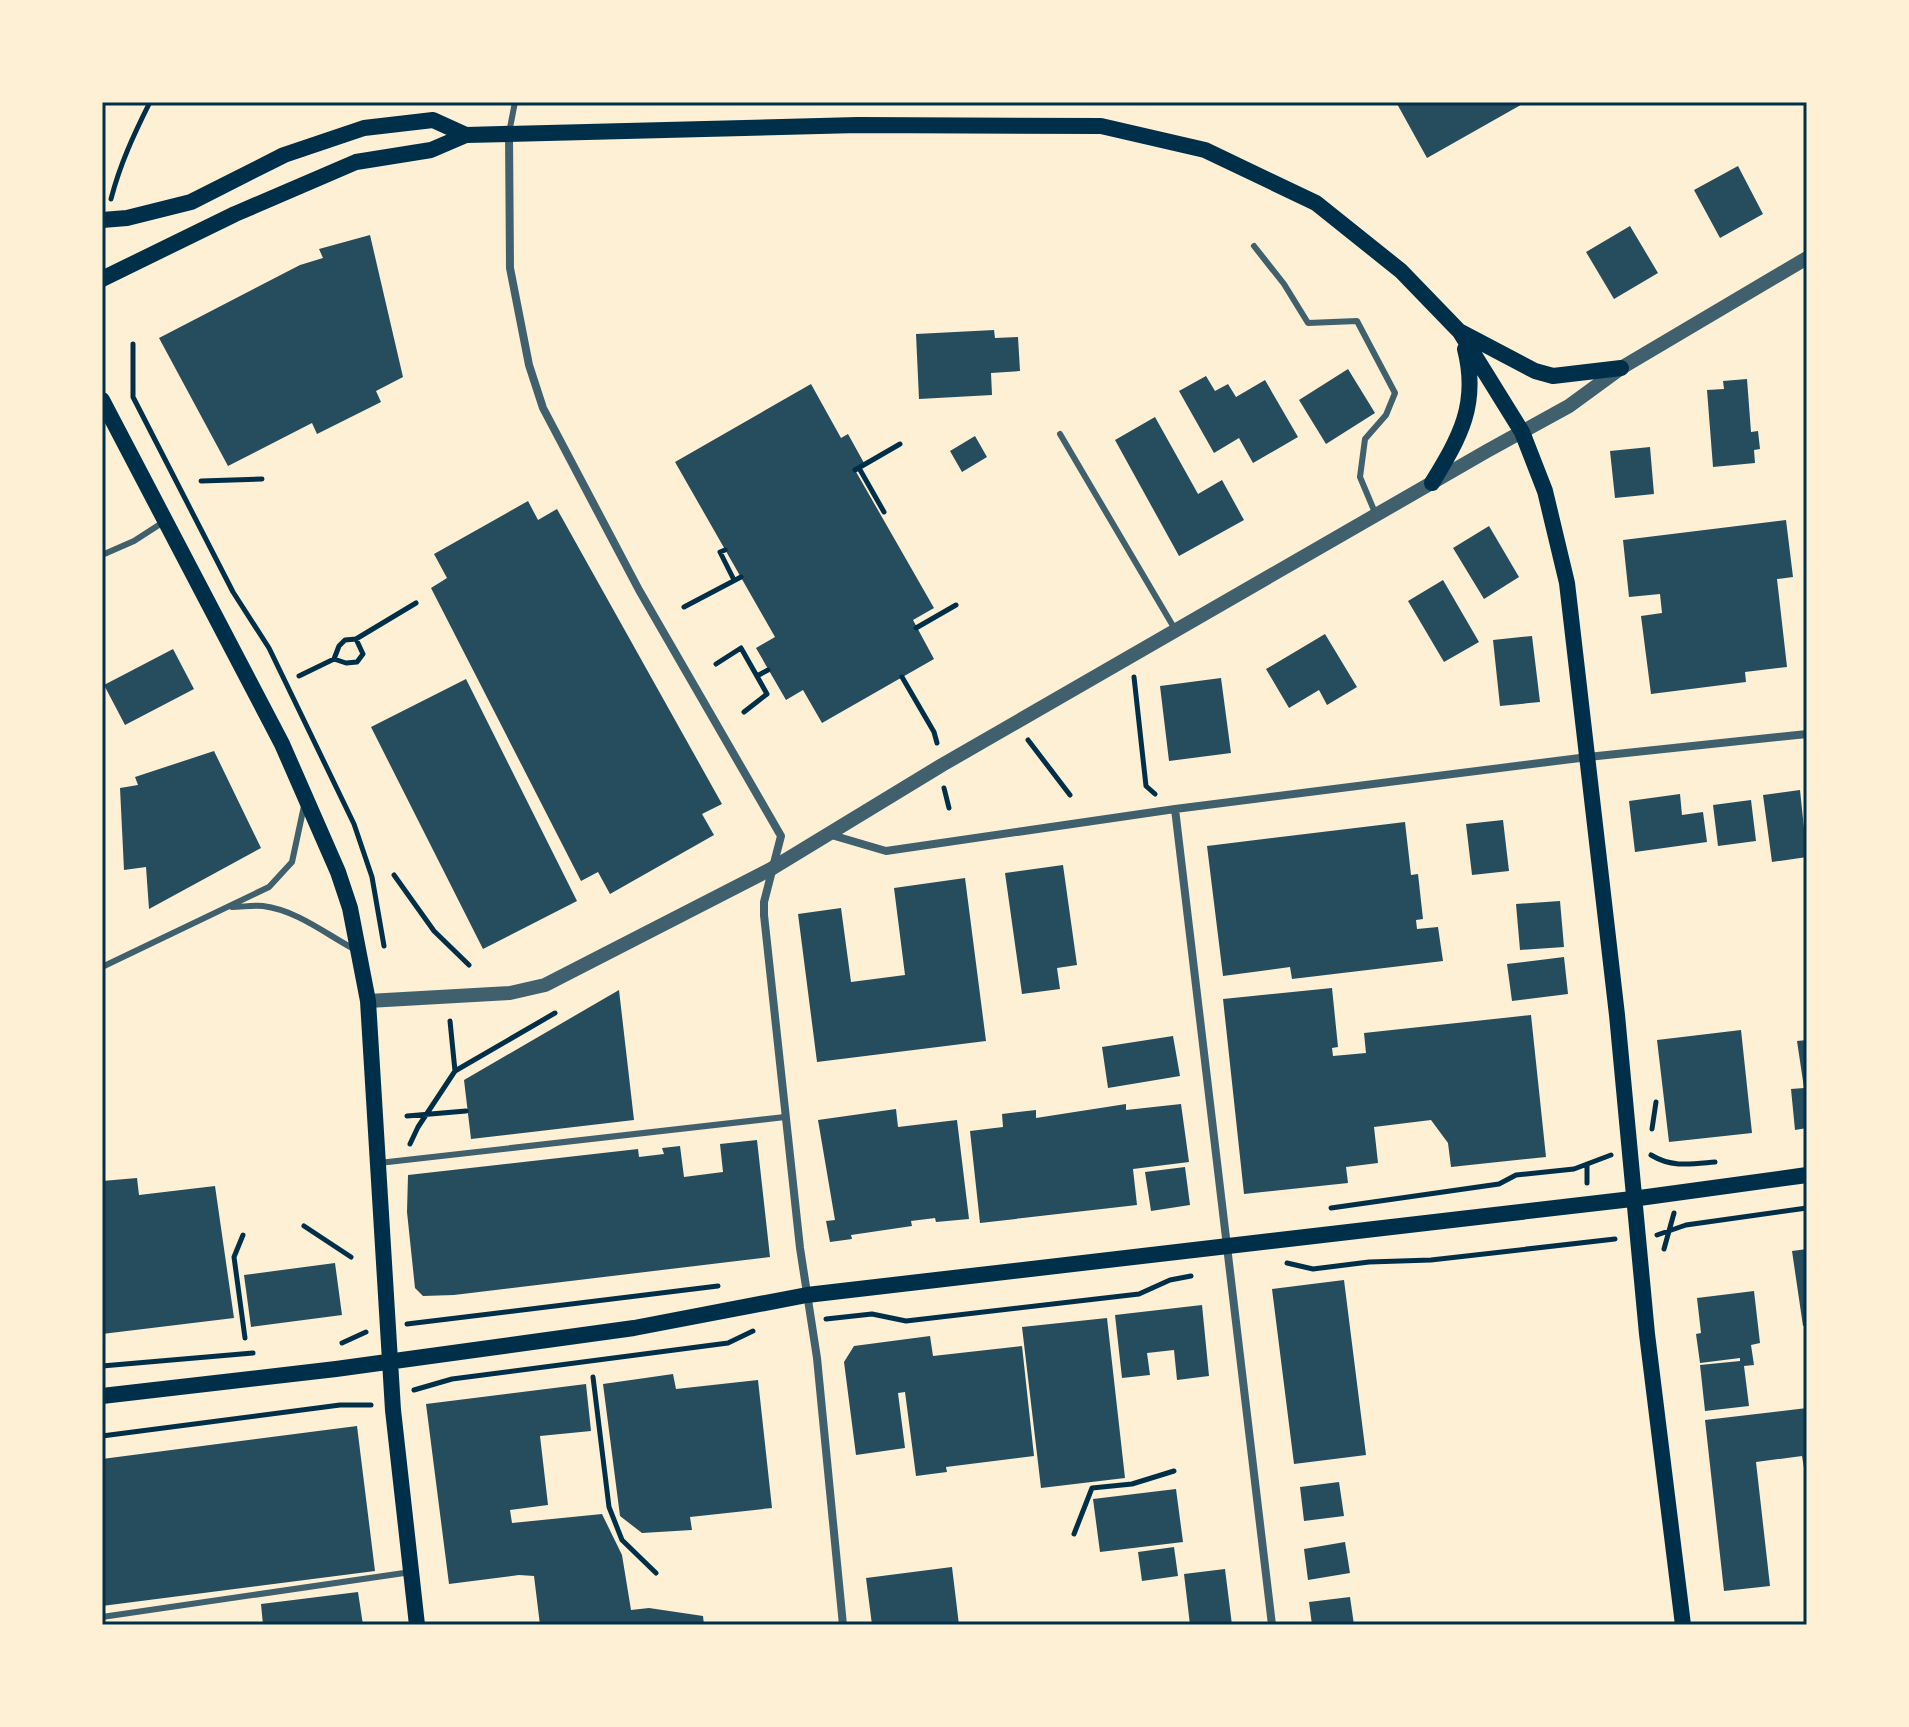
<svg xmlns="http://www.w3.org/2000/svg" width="1909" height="1727" viewBox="0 0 1909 1727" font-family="'Asap Condensed',sans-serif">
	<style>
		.building { fill: #264d5e }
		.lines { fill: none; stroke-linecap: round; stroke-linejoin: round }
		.path { stroke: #003049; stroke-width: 5 }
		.service { stroke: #3f606c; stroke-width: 6 }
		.minor { stroke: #3f606c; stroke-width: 8 }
		.tertiary { stroke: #3f606c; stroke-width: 14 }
		.secondary { stroke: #003049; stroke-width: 16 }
		.neatline { fill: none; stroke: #003049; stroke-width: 3 }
	</style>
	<rect width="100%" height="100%" fill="#fdf0d5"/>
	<!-- building -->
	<path class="building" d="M1396,102H1526L1427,158Z
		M1738,166L1763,214L1720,238L1694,190Z
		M1630,226L1658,273L1614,299L1586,252Z
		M370,235L403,377L376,391L381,402L317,434L312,423L228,466L159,338L300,265L323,258L319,249Z
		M994,330L995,338L1018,337L1020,371L991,373L992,395L919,399L916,334Z
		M1348,369L1375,413L1326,444L1299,400Z
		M1206,376L1215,391L1228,384L1236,397L1265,380L1298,437L1253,463L1239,438L1214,453L1179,391Z
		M1747,379L1751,432L1758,431L1760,449L1754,450L1755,463L1713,467L1707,390L1724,389L1723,381Z
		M811,384L841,438L848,434L864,463L855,470L934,608L913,620L934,659L822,723L803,690L786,700L756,648L775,637L675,462Z
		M1155,417L1198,494L1222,480L1244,520L1179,556L1115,440Z
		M975,436L987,457L962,472L950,451Z
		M1650,447L1654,494L1615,498L1610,451Z
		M528,501L538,520L557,509L722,804L702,814L714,835L610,894L598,872L581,881L431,588L447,578L434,554Z
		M1786,520L1793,577L1777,579L1787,667L1745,672L1746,682L1651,694L1641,616L1662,613L1660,594L1629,597L1623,540Z
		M1489,526L1519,577L1484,599L1453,548Z
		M1443,580L1479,642L1444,662L1408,601Z
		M1325,634L1357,687L1327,705L1319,690L1289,708L1266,669Z
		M1532,636L1540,702L1500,706L1493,640Z
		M173,649L194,689L125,725L104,685Z
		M1221,678L1231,753L1169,761L1160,686Z
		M466,679L577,901L483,949L371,727Z
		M214,751L261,848L149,909L146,867L124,870L120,788L138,785L135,777Z
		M1800,790L1807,857L1772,862L1763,795Z
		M1680,794L1682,815L1703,812L1707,842L1635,852L1629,801Z
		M1751,800L1756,841L1718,846L1713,805Z
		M1503,820L1509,871L1472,875L1466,824Z
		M1405,822L1411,875L1418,874L1423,919L1416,920L1417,929L1438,927L1443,961L1292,979L1290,967L1223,976L1207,846Z
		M1063,865L1077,965L1057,968L1060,989L1022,994L1005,873Z
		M965,878L986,1041L817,1062L798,914L841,908L851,982L905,975L894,888Z
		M1560,901L1564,947L1520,950L1516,904Z
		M1564,957L1568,994L1512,1001L1507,964Z
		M1332,988L1338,1047L1332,1048L1333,1056L1366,1053L1364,1033L1531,1015L1546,1157L1451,1167L1448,1143L1431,1120L1374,1127L1378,1163L1346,1167L1348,1183L1244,1194L1223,999Z
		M619,990L634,1120L471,1139L464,1080Z
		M1741,1030L1752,1133L1669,1142L1657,1040Z
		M1173,1036L1180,1076L1108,1088L1102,1047Z
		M1807,1040V1128L1795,1130L1791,1089L1804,1088L1797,1041Z
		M1126,1104V1110L1181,1104L1189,1162L1133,1169L1137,1205L980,1223L970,1131L1003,1127L1002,1114L1036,1110V1118Z
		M896,1109L898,1127L957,1120L969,1219L936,1222L935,1218L911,1221L912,1226L851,1235L852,1239L830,1242L826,1221L835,1220L818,1120Z
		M757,1140L770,1257L454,1295L423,1296L415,1288L407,1212L408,1175L638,1149L639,1157L664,1154L662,1148L680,1146L684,1177L723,1172L720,1144Z
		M1185,1167L1190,1205L1151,1211L1145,1172Z
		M137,1178L139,1195L215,1186L234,1318L102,1334V1181Z
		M1807,1249V1325L1803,1326L1792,1251Z
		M335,1263L342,1315L251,1327L244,1275Z
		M1344,1280L1366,1455L1294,1464L1272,1289Z
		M1754,1291L1760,1343L1751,1345L1754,1365L1744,1366L1749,1406L1705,1411L1700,1365L1740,1361V1358L1700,1363L1696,1334L1701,1333L1697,1298Z
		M1202,1305L1209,1376L1177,1380L1174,1350L1147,1353L1150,1375L1122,1378L1115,1315Z
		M1107,1318L1125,1478L1041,1488L1022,1327Z
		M930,1336L933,1356L1022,1346L1034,1456L946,1467L947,1472L916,1476L905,1392L898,1393L905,1448L856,1455L844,1362L854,1346Z
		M673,1374L676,1389L758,1380L772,1508L690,1517L692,1530L642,1533L620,1516L603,1384Z
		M586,1384L591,1431L540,1436L548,1505L510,1510L512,1523L602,1514L622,1555L631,1610L649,1608L703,1616L704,1625H540L534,1576L519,1575L449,1584L426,1404Z
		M1807,1408V1486L1802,1456L1756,1462L1770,1586L1724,1591L1705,1420Z
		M357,1426L375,1571L102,1606V1459Z
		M1339,1482L1344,1516L1304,1521L1300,1487Z
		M1176,1489L1183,1542L1100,1552L1093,1499Z
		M1345,1542L1350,1573L1308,1580L1304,1549Z
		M1174,1547L1178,1576L1142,1581L1138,1552Z
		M952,1567L959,1625H872L866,1578Z
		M1225,1569L1232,1625H1190L1184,1574Z
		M358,1592L363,1625H263L261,1604Z
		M1350,1597L1354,1625H1312L1309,1602Z"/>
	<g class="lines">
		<!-- path -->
		<path class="path" d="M111,199C120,164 134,134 150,102
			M133,344V397L233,592L269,648L354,824L372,877L384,946
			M859,468L884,512
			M855,470L900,444
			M201,481L262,479
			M725,550L720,552L734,580
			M684,607L741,577
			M916,628L956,605
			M334,659L346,663L357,662L363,654L356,639
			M716,664L741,648L767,694L744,712
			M299,676L334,659L339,646L345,640L356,639L416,603
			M757,676L768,670
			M902,677L934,732L937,743
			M1134,677L1146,786L1155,794
			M1028,740L1070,795
			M944,788L949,808
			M394,875L434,931L469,965
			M450,1021L455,1071
			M407,1116L466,1111
			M1652,1129L1656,1102
			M410,1144L418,1127L455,1071L555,1013
			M1651,1155C1672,1168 1692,1164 1715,1162
			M1587,1164V1183
			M1331,1208L1499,1184L1516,1175L1574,1169L1611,1155
			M304,1226L351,1257
			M243,1235L234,1257L245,1338
			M1657,1235L1686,1225L1807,1208
			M1664,1249L1674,1213
			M1287,1263L1313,1269L1369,1262L1431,1260L1615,1239
			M826,1319L872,1314L906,1321L1139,1294L1170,1280L1191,1276
			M407,1324L718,1286
			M342,1343L366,1332
			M102,1366L253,1353
			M593,1377L609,1507L622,1540L656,1573
			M414,1390L452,1379L728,1343L753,1331
			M102,1436L340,1405H371
			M1074,1534L1092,1488L1132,1484L1174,1471"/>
		<!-- service -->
		<path class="service" d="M509,133L515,102
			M1254,246L1284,284L1308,323L1357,321L1395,393L1386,415L1365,439L1360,477L1376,515
			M1060,434L1176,631
			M102,555L134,541L165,521
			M232,907C242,907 253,905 263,906C296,910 326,934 354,949
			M102,967L269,887L292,862L304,806
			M379,1163L785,1117
			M102,1617L411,1572"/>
		<!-- minor -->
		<path class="minor" d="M509,134L510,268L529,365L543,408L639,590L781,836L764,902V915L800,1248L817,1358L843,1625
			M1175,809L1272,1625
			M828,834L886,851L1175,809L1588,757L1807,734"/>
		<!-- tertiary -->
		<path class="tertiary" d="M368,1001L510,993L545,985L771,869L942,765L1487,451L1569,406L1621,368L1807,258"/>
		<!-- secondary -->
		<path class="secondary" d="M102,220L127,218L191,202L284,155L364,128L433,120L466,135
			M102,279L235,214L356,162L431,150L466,135L858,125L1101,126L1205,150L1316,203L1401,271L1460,332L1522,432L1545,491L1567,583L1617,1015L1647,1334L1683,1625
			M1461,332L1535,371L1553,376L1621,368
			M102,400L282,744L338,872L350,908L368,1001L393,1410L417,1625
			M1432,483C1460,437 1479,404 1465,349
			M102,1396L336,1369L634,1328L807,1295L1632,1199L1807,1175"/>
	</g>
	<!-- border -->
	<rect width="1909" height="1727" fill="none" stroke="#fdf0d5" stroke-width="208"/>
	<rect x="104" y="104" width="1701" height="1519" class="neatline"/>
</svg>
